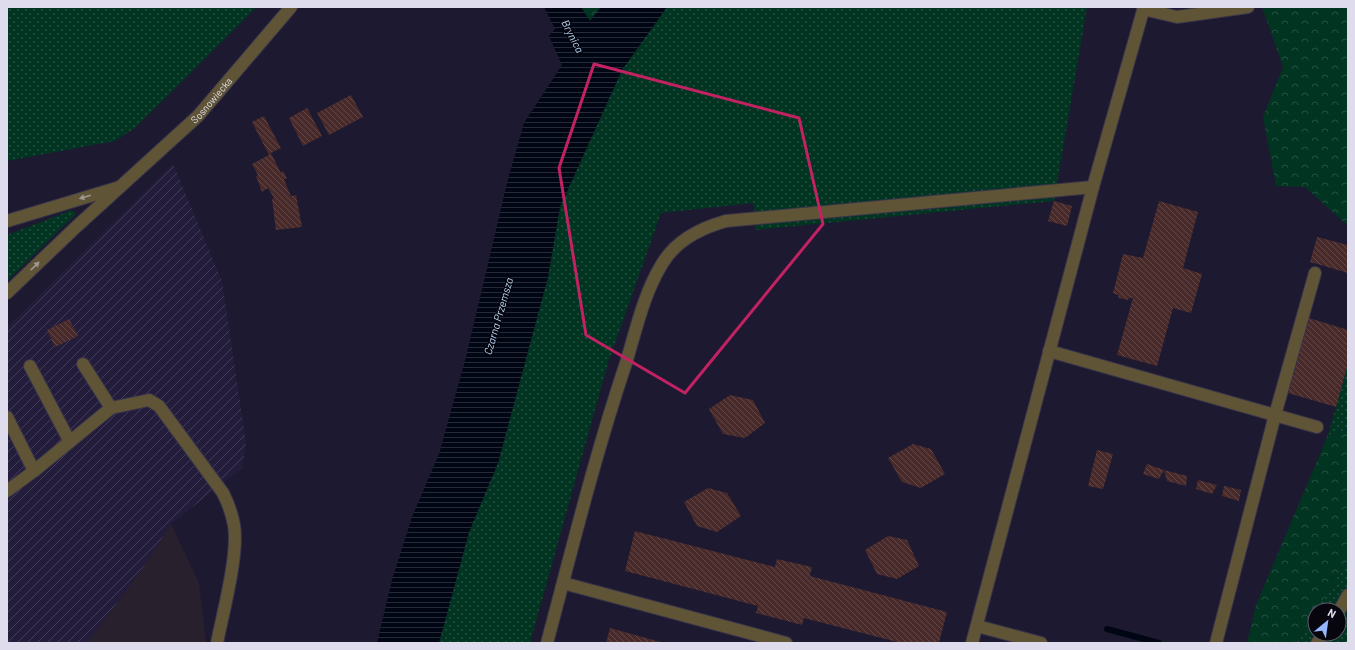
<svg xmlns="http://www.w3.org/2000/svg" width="1355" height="650" viewBox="0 0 1355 650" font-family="Barlow,sans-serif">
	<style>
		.commercial { fill: #29202e }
		.industrial { fill: url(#industrial-furrows) }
		.grass { fill: url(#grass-dots) }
		.forest { fill: url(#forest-crowns) }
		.water { fill: url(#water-rules) }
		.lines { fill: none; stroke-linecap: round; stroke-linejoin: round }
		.stream { stroke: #000614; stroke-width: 6 }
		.building { fill: url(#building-back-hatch) }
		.minor-casing { stroke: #38344a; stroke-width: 14 }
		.minor { stroke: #5f5436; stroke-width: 12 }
		.oneway { fill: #9f9892 }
		.marked { fill: none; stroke: #c32262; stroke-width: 3; stroke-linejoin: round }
		.labels { text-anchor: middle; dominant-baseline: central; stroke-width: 3; stroke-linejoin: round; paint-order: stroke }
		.street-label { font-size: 10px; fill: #dfdded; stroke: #07060f }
		.water-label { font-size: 11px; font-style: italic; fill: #bddffc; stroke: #07060f }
	</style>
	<defs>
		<pattern id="industrial-furrows" width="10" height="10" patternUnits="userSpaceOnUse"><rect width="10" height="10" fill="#231d3b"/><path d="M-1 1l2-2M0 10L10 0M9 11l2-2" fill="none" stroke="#423d58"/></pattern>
		<pattern id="grass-dots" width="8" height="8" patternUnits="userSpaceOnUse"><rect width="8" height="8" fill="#023422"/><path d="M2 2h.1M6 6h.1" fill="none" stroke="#265142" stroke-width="1.8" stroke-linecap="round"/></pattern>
		<pattern id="forest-crowns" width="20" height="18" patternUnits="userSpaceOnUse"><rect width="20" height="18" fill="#023422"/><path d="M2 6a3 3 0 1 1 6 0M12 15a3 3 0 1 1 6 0" fill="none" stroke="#265142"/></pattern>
		<pattern id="water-rules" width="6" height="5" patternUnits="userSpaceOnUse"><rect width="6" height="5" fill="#000614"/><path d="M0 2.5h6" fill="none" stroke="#252a36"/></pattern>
		<pattern id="building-back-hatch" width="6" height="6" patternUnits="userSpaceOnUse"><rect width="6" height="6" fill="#482a2a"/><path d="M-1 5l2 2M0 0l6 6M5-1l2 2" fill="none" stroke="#624849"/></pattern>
	</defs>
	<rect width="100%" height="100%" fill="#1d1930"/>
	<!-- commercial -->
	<path class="commercial" d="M171,524L199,583L206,643H87L147,562Z"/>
	<!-- industrial -->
	<path class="industrial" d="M173,164L222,281L246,443L242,468L171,524L147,562L87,643H7V327Z"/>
	<!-- grass -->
	<path class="grass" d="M7,7H257L135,128L115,141L7,161Z
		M667,7H1087L1054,201L755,230L754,203L661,213L608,363L530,643H439L469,532L498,463L548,277L560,207L622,70Z
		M72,210L76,214L7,281V235Z
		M1348,364V429L1328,435Z
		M1348,561V643H1295L1315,611V634H1339V610H1316Z"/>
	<!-- forest -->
	<path class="forest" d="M581,7H601L590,21Z
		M1262,7H1348V226L1305,187L1276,186L1263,117L1283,67Z
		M1348,429V561L1295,643H1247L1256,605L1328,435Z"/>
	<!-- water -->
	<path class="water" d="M544,7H581L590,21L601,7H667L622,70L560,207L548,277L498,463L469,532L439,643H377L392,580L412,517L439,454L466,357L508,179L524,123L562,65L549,36L555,29Z"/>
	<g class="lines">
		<!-- stream -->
		<path class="stream" d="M1107,629L1159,643"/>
	</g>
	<!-- building -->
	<path class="building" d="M351,95L363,117L329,135L317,113Z
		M307,108L322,136L303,146L289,118Z
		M264,116L281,148L271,153L281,173L283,171L287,178L284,180L291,196L296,195L302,227L276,230L272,199L274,198L268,188L262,192L256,176L258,175L252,164L269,155L252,122Z
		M1054,201L1072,206L1067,226L1048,221Z
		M1159,201L1198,212L1183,268L1202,274L1191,313L1173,308L1157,366L1117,355L1133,298H1129L1128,300L1119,298L1118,295L1113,293L1123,254L1143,258Z
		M1317,237L1348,245V273L1310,262Z
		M1309,318L1348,330V364L1336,407L1288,393Z
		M69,319L78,336L55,347L47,330Z
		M730,395L753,400L765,423L745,438L723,434L709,409Z
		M913,444L931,449L945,474L921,488L902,482L888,458Z
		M1097,450L1113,454L1103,489L1088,486Z
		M1147,464L1164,470L1159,479L1143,474Z
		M1164,470L1187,476L1186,486L1167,481Z
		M1198,480L1217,485L1212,494L1196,489Z
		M1224,486L1241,490L1239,501L1222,496Z
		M708,488L727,493L741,516L717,532L697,526L684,502Z
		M635,531L775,567L777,559L812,567L810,576L947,612L939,643H901L804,618L802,625L756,613L758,606L625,571Z
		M888,536L907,540L919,566L897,579L877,574L865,550Z
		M610,628L664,643H606Z"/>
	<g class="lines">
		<!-- minor casing -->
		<g class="minor-casing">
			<g id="minor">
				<path d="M1143,9L1177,17L1248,7"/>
				<path d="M7,221L120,187"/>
				<path id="s1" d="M7,293L76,227L198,116L291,7"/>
				<path d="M1049,351L1317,427"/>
				<path d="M83,364L111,408"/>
				<path d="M30,366L70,442"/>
				<path d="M7,417L34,471"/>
				<path d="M7,491L34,471L111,408L149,400L159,406L223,493C228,503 232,514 234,525C239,554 223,612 217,643"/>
				<path d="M563,583L786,643"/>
				<path d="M1339,611L1348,595"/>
				<path d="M977,626L1041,643"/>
				<path d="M547,643C572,549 595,455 626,363C636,330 644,293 662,264C676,240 701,228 726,221L1093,187"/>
				<path d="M972,643L1093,187L1144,7"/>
				<path d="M1216,643L1275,415L1315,273"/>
				<path d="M1317,643L1325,634"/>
			</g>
		</g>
		<!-- minor -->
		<use href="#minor" class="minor"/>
	</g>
	<!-- one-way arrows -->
	<defs><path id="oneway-solid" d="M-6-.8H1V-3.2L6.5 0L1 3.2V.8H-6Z"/></defs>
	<g class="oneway">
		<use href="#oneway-solid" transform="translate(85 197) rotate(164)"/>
		<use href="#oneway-solid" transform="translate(35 266) rotate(-44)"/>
	</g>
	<!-- marked area -->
	<path class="marked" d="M594,64L799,118L823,224L685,393L586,335L559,168Z"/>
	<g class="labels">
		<!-- street labels -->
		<g class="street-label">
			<text stroke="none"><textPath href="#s1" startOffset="281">Sosnowiecka</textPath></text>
		</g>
		<!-- water labels -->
		<g class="water-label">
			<text transform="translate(573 36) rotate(63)">Brynica</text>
			<text transform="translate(498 316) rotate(-74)">Czarna Przemsza</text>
		</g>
	</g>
	<!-- border -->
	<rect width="1355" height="650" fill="none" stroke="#dfdded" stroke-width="16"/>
	<!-- north arrow -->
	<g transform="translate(1327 622) rotate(29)"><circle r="19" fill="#07060f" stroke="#5d5c68"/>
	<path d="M0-3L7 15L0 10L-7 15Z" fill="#96b6fd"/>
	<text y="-6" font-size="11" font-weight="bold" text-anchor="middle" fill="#dfdded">N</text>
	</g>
</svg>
